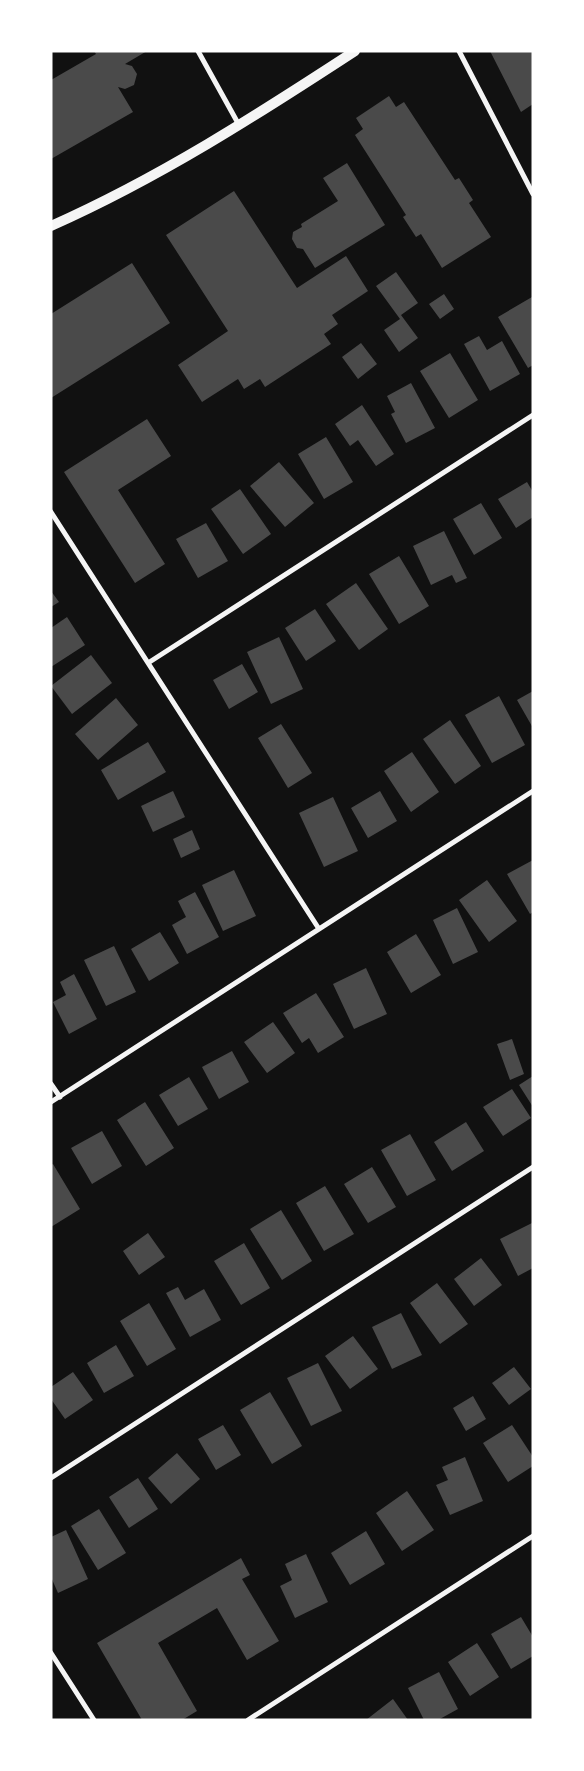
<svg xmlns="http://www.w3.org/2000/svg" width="584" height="1771" viewBox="0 0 584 1771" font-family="'PT Sans Narrow',sans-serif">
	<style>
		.building { fill: #4a4a4a }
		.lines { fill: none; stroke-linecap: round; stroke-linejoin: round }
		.minor { stroke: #f5f5f5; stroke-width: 5 }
		.secondary { stroke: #f5f5f5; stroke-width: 10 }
	</style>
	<rect width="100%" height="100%" fill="#111"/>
	<!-- building -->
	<path class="building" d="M94,51H147L125,64L132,66L137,74L134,85L125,89L118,87L133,112L51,159V80L96,54Z
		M490,51H533V104L521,112Z
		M389,96L396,107L404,102L455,180L459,178L473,200L469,203L491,237L442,268L421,234L416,237L403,217L406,215L355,135L363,129L356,118Z
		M347,163L385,225L315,268L303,249L297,248L292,239L293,232L302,227L301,224L338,201L323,178Z
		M234,191L297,288L346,256L368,291L332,315L338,324L324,334L331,344L265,387L260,379L244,389L238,379L202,402L178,365L228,331L166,235Z
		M132,263L170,323L51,398V314Z
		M396,272L418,303L401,315L418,338L399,352L384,330L400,319L376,286Z
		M444,294L454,309L440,319L429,304Z
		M532,297L533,365L528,368L498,317Z
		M479,336L487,350L502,341L520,374L490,391L464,344Z
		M361,343L377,364L358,379L342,357Z
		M450,353L478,400L449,418L420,371Z
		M411,383L435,428L406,443L391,414L395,412L387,396Z
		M362,405L394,454L376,466L358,440L350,446L335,424Z
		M147,419L171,456L118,490L165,564L135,583L64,472Z
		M326,437L353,482L324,499L298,454Z
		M279,462L314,503L285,527L250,486Z
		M527,482L533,492V517L516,528L498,499Z
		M240,489L271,534L243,554L211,509Z
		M481,503L502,538L474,555L453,519Z
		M206,523L228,561L198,578L176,539Z
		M444,531L467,578L456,583L452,575L431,585L413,546Z
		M399,556L429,606L399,624L369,574Z
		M356,583L388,629L359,650L326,604Z
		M51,591L59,602L51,607Z
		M315,609L336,641L306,661L285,628Z
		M67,617L85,645L51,667V628Z
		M279,637L303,689L271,704L247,652Z
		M91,655L112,683L72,714L51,686Z
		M242,664L258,692L229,709L213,680Z
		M533,691V728L517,700Z
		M499,696L525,745L492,763L465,715Z
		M116,698L138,725L98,760L75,734Z
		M450,720L481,766L455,784L423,739Z
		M281,724L312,773L288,788L258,738Z
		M148,742L166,772L118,800L101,770Z
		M412,752L439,792L411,812L384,771Z
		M173,791L185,817L153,832L141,806Z
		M380,791L397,821L368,838L351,808Z
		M333,797L358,851L324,867L299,813Z
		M192,830L200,849L181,858L173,839Z
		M533,860V912L530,914L507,874Z
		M234,870L256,916L223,931L202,885Z
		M487,880L517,921L489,942L459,900Z
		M195,892L219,937L187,954L172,925L186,917L178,901Z
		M457,908L478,952L453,964L433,920Z
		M160,932L179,963L149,981L131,949Z
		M416,934L441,975L411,993L387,952Z
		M114,946L136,992L106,1006L84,960Z
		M366,968L387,1014L354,1029L333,984Z
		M74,974L97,1019L69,1034L53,1002L66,995L60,982Z
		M316,993L344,1037L318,1053L309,1038L302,1043L283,1013Z
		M273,1022L295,1053L267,1073L244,1042Z
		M512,1039L524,1074L510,1080L497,1044Z
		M232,1051L249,1082L219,1099L202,1067Z
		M533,1076V1107L519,1085Z
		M189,1077L208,1109L178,1126L159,1095Z
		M512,1089L531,1118L503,1136L483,1107Z
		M145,1102L174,1148L146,1166L117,1120Z
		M466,1122L484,1151L452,1171L434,1142Z
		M102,1131L122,1166L92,1184L71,1148Z
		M410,1134L436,1180L407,1196L381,1150Z
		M53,1164L80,1209L51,1227V1165Z
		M372,1167L396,1207L368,1223L344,1184Z
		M325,1186L354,1234L324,1251L296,1203Z
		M281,1210L312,1261L282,1280L250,1229Z
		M532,1223L533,1268L518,1276L500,1239Z
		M148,1233L165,1257L139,1275L123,1251Z
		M244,1243L270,1288L241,1305L214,1261Z
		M481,1258L502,1285L474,1306L454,1279Z
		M437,1283L468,1324L440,1344L410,1303Z
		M178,1287L185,1300L204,1289L221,1320L190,1337L166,1293Z
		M149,1303L176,1349L147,1366L120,1321Z
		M401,1313L422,1355L392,1369L372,1327Z
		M353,1336L378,1369L350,1389L325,1356Z
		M116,1345L134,1376L104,1393L87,1363Z
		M318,1363L342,1411L311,1426L287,1378Z
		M514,1367L531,1389L509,1405L492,1383Z
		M73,1372L93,1400L65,1419L51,1399V1387Z
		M270,1392L302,1446L272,1464L240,1410Z
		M473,1396L486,1419L466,1431L453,1408Z
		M223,1425L241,1455L216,1470L198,1439Z
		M512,1425L533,1457V1466L508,1482L483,1443Z
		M177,1453L200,1479L171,1504L148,1478Z
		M465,1457L483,1501L450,1515L436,1485L448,1480L442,1467Z
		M138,1478L158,1509L129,1528L109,1497Z
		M407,1491L434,1530L402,1551L376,1513Z
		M99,1509L126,1553L98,1570L71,1526Z
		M66,1530L88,1579L58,1593L51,1577V1537Z
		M366,1531L385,1564L350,1585L331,1553Z
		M306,1554L328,1602L295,1618L280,1586L292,1580L285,1564Z
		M241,1558L250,1575L242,1579L279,1641L247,1660L217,1608L158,1643L197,1711L182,1720H142L97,1643Z
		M521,1617L533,1637V1656L511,1669L491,1634Z
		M477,1643L499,1677L470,1696L448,1662Z
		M439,1672L458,1709L438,1720H424L408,1688Z
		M393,1699L408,1720H366Z"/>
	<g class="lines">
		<!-- minor -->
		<path class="minor" d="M198,51L239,125
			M459,51L533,194
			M51,512L319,929
			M148,663L533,415
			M51,1084L60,1097
			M51,1102L533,791
			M51,1478L533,1167
			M51,1653L94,1720
			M248,1720L533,1536"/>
		<!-- secondary -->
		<path class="secondary" d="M51,226C159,178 257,115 355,51"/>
	</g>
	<!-- border -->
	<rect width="584" height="1771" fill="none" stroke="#ffffff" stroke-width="105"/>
</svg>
